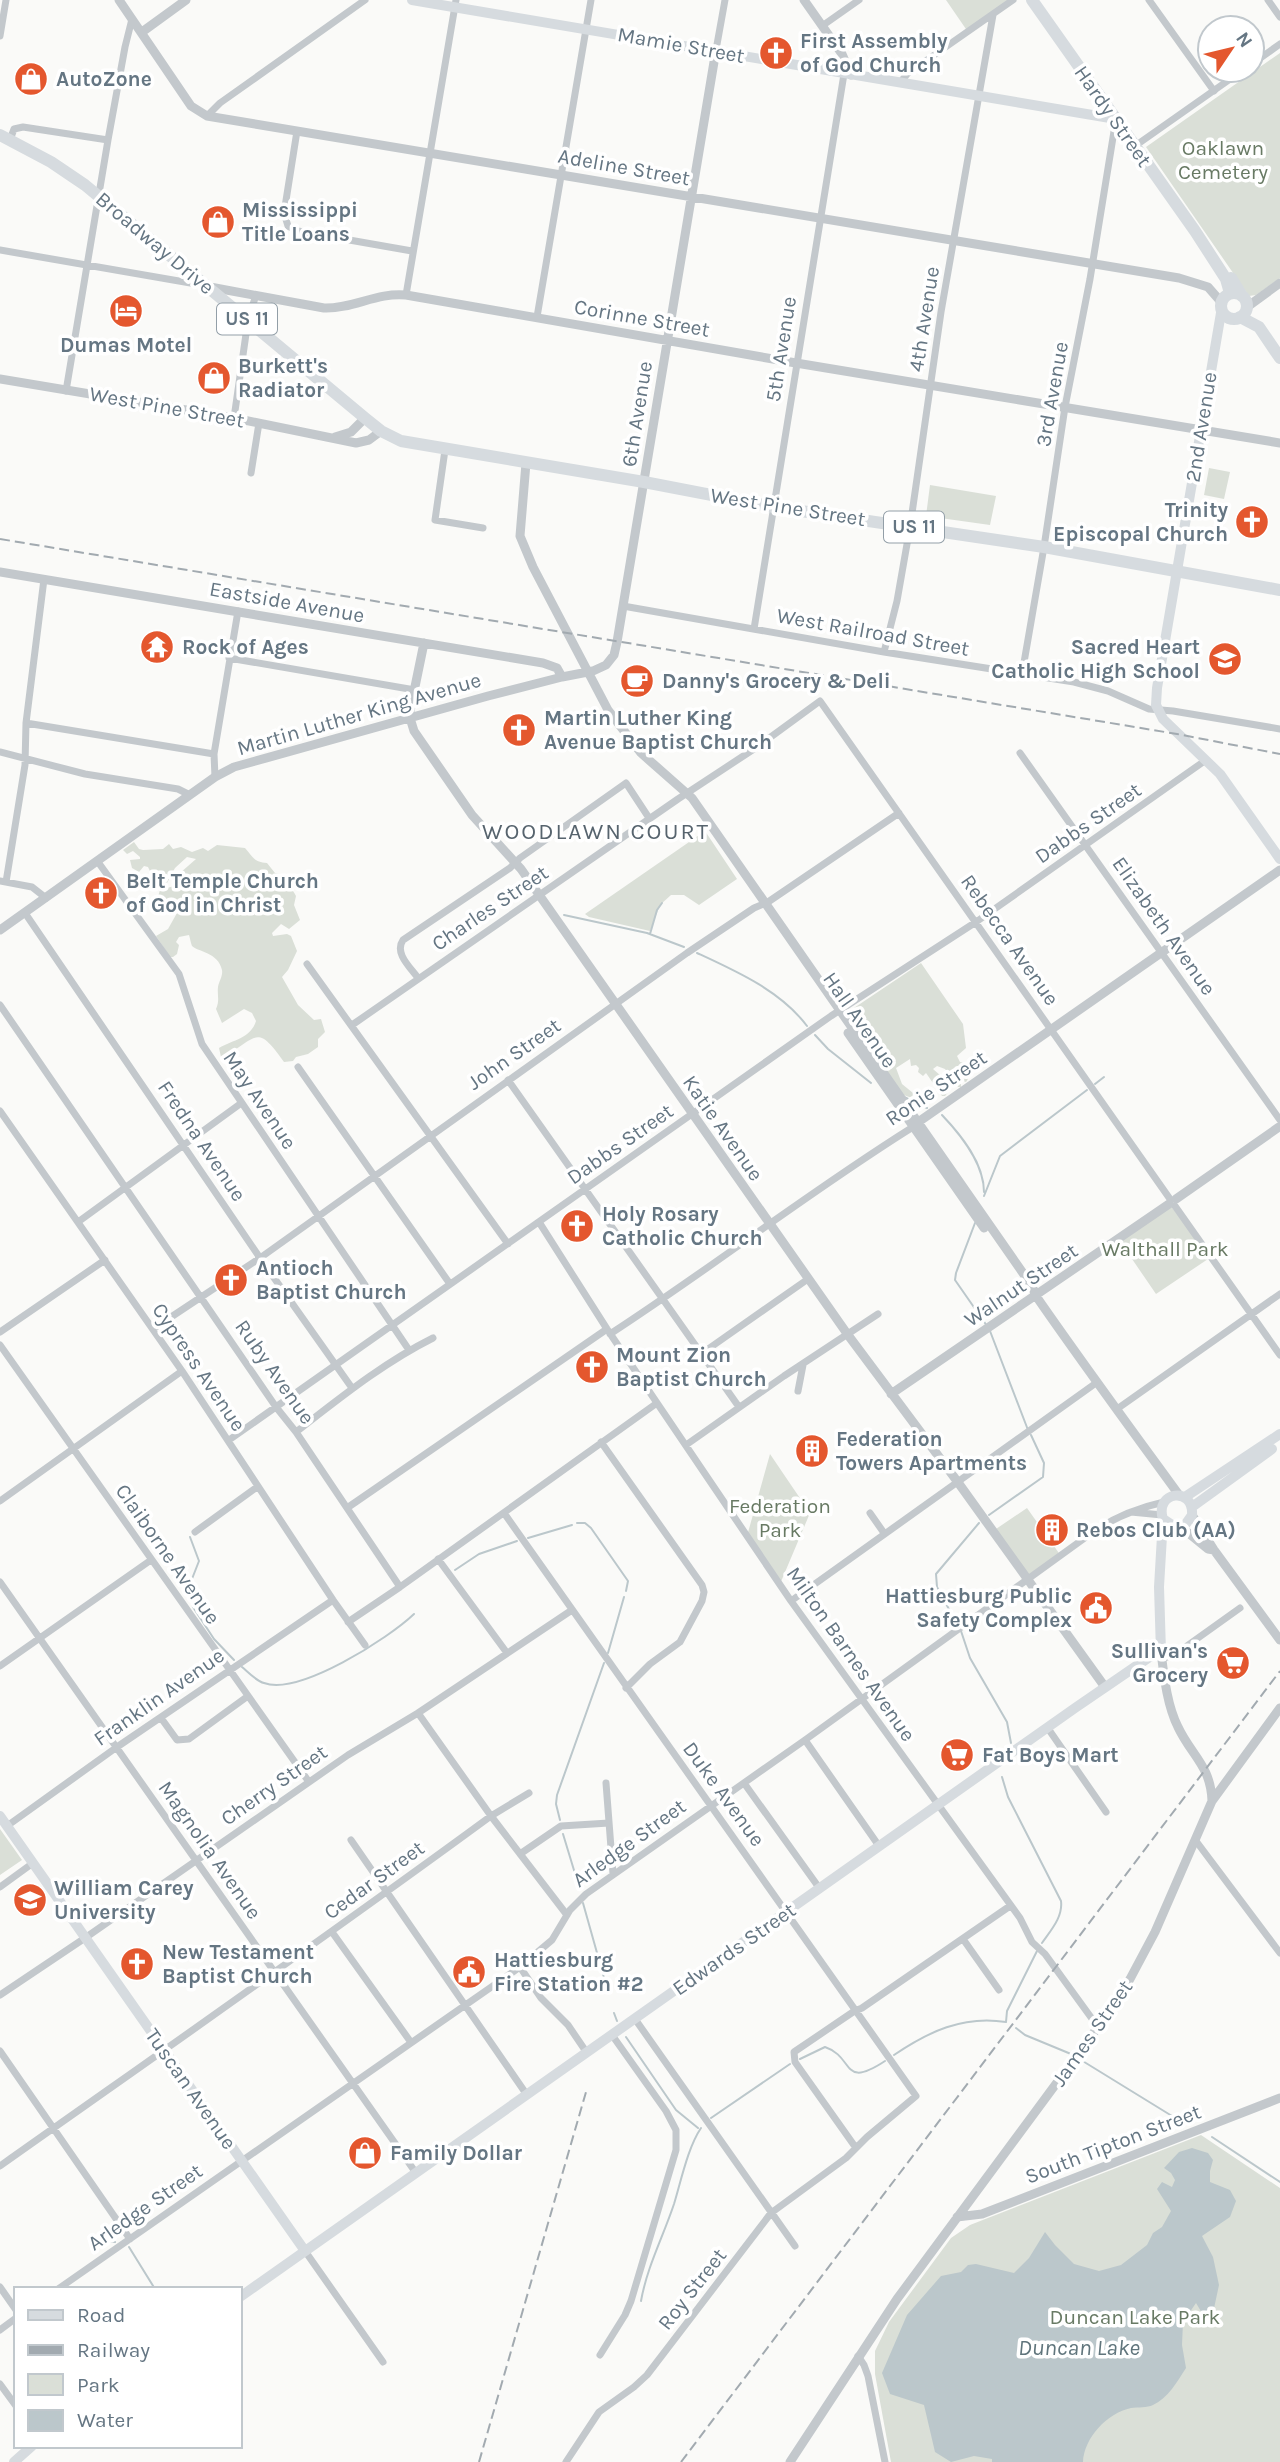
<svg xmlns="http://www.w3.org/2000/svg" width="1280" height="2462" viewBox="0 0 1280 2462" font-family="Karla,sans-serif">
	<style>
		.green { fill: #dadfd7 }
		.water { fill: #bbc7cb }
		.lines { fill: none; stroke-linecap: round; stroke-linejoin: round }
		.stream { stroke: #bbc7cb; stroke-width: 2 }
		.minor { stroke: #c3c8cc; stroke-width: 7 }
		.tertiary { stroke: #c3c8cc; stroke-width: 9 }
		.secondary { stroke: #d6dbdf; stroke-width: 10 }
		.primary { stroke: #d6dbdf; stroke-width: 12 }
		.rail { stroke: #a2aab0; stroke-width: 2; stroke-dasharray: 10 5; stroke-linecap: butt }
		.labels { text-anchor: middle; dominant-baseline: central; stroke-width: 7; stroke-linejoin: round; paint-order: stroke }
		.shield { fill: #fff; stroke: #939fa8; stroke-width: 2 }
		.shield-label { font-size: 19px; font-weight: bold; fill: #657683 }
		.poi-label { font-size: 21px; font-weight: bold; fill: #657683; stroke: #fff; text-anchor: start }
		.street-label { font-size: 21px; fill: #657683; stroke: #fff }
		.park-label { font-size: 21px; fill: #687a64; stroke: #fff }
		.neighbourhood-label { font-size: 23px; letter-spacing: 2px; fill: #57646e; stroke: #fff }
		.water-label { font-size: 23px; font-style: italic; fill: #60757c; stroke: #fff }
	</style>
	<rect width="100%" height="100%" fill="#fafaf8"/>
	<!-- green -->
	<path class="green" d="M946,0H1013L968,32Z
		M1280,53V278L1256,295L1249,296L1146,147Z
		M1209,468L1230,472L1224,499L1204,495Z
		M930,485L996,496L990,525L926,516Z
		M705,831L737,879L699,905L684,895H671L660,905L650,931L589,917L585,914Z
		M134,842L139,849L143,850L163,849L169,844L173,849L181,847L192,852L203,848L208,851L217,845L245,848C253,857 254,862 267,863L275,873L279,874C285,881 292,888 296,896L294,905L300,920L289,929L281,924L272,933L273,936L287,934L291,936L297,951L288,970L282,977L298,1005L314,1020L321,1019L325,1032L318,1039V1047L308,1054L296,1057L293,1061L284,1062C257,1024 258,1036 224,1057H221L219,1048C233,1040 251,1038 256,1021L252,1013L244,1009L222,1023L216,1009C220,1000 217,995 218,987C219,981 223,976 222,970C218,952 198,952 192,946C191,944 190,938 189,935L179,937L176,942L179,945L177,954L173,957H170L156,936L168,929L177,913L166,899L159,905L156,903L160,890L174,886L180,873L196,859L187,857L175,868L167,883C154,888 153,876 148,867L144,866L139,872L132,868L130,860L140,859V857L133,851L127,854L123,850Z
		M921,963L963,1024L966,1048L957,1056L960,1062L964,1063C966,1071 972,1075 966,1082L961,1080V1087H958L945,1069L937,1066L933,1069L948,1082L950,1090L945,1096H942L926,1073L923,1076L918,1072L919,1068L916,1065L911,1066L910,1059L896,1068L902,1084L913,1093L912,1098L898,1093L858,1033V1028L852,1025L858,1020V1016L850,1018L845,1014Z
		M1170,1205L1211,1257L1156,1294L1119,1240Z
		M770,1454L810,1513L780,1584L747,1536Z
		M1027,1508L1061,1556L1027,1580L993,1531Z
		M0,1829L22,1860L0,1875Z
		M1201,2135L1280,2188V2462H891L875,2374V2351L889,2322L951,2238L970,2225Z"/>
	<!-- water -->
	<path class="water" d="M1192,2148L1208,2153L1213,2160L1210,2171V2182L1230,2190L1236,2201L1230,2217L1202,2236L1213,2257L1219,2285L1213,2313H1202L1196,2303L1183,2322L1182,2345L1186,2368C1177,2382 1168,2398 1153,2405C1147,2408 1138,2407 1131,2408C1107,2413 1084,2438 1083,2462H992V2459L974,2456L951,2462L935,2452L924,2405L890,2394L882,2373L907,2315L941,2276L961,2272L968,2265L976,2264L1014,2273L1029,2258L1045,2232L1055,2245L1074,2264L1099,2271L1121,2265L1147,2245L1153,2233L1162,2227L1171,2211L1157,2189L1162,2182L1172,2187L1175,2180L1171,2173L1164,2168L1179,2152Z"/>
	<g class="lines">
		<!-- stream -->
		<path class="stream" d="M564,915L647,933L684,947
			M650,934L657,910L662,903
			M697,953C736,971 781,991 807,1026
			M815,1035L828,1049L871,1083
			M1095,1084L1104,1077
			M904,1097L927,1108
			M942,1115C961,1135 984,1163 984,1192
			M984,1196L1000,1156L1087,1090
			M975,1223L956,1273L955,1280L987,1326
			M990,1331L1028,1430
			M989,1515L1043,1477L1044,1463L1031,1435
			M577,1523H585L591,1528L628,1581L626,1591
			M190,1537L199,1561L190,1584L193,1607L214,1639L234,1660
			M528,1538L572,1525
			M455,1570L479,1554L517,1541
			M958,1626L937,1587L936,1574L979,1523
			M961,1631L970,1658L1007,1722L1011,1743
			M608,1653L624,1597
			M242,1667C248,1672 256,1681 264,1683C299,1696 389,1638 414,1614
			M1002,1777L1008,1797L1061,1901C1063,1917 1051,1930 1042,1943
			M560,1820L556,1804L557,1795L604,1663
			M563,1834L580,1890
			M583,1903L608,1992
			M614,2013L617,2021
			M1016,2028L1025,2035L1071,2054
			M626,2037L676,2110L698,2128
			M894,2055C928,2032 963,2015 1006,2022L1007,2011L1037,1951
			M800,2059L825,2047C855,2057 841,2090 885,2061
			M1081,2060L1185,2124
			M711,2118L790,2064
			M1212,2137L1280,2182
			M96,2239L115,2242
			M129,2247L155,2289
			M641,2301C647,2267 663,2237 674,2204C681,2181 688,2147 701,2128"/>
		<!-- minor -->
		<path class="minor" d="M1149,0L1214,91
			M1268,0L1280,17
			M822,26L859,0
			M0,36L6,0
			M716,50L725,0
			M1252,64L1280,44
			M900,83L907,74L1013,0
			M207,116L220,103L365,0
			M297,131L284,213L288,226L298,231L412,251
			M10,140L14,129L23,127L108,140
			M1135,146L1243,70
			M0,250L202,285
			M406,295L456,0
			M537,317L591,0
			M66,391L108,140L125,47L132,19
			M234,418L248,320L256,295
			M445,450L435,520L483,528
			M251,473L259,423
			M623,606L884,652L1074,682L1108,691L1149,709L1173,711L1280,729
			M754,629L844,74
			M884,652L897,601L910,527L941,312L993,15
			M229,658L415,690
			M1022,674L1044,547L1065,407L1090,279L1116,119
			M26,723L214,754
			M0,752L85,774L178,789L190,795
			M1020,753L1280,1120
			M215,777L214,754L238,611
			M98,862L179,974L202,1044L409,1350
			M0,881L32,887L46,898
			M6,882L25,765L26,723L44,579
			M25,913L260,1258L352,1388
			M307,964L508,1244
			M418,978C410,967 394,953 403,940L510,868L520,858L626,783L649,818
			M0,1005L276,1407L296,1432L400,1587
			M352,1025L678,799L757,747L820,701L1170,1199
			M298,1067L450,1284
			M508,1080L739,1407
			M0,1111L182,1371L333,1600L365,1645
			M1175,1206L1280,1355
			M78,1222L240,1104
			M539,1222L607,1329L791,1601L1020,1918L1032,1942L1045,1954L1098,2027
			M153,1329L260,1258L687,953L754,908L768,902L899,813
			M0,1332L105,1260
			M610,1334C713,1267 809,1192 913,1127
			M0,1345L309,1782
			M701,1354L808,1279
			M798,1391L803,1365
			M1117,1409L1280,1294
			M296,1432C340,1398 383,1363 433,1338
			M229,1440L831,1016L976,922L1206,760
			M601,1442L702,1585L704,1592L702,1601L680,1642L650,1664L626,1688
			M686,1445L784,1376L878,1314
			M0,1501L182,1371
			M347,1508L607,1329
			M1131,1512L1162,1515
			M504,1513L916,2096L867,2137L846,2158L771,2213L647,2375L634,2387L599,2412L566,2462
			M870,1513L884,1533
			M195,1532L257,1487
			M438,1559L507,1653
			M0,1582L416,2173
			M791,1601L1096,1383
			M348,1622L400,1587L657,1403
			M1162,1659L1177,1653L1240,1608
			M0,1666L151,1560
			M418,1713L491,1816L567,1915
			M161,1718L177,1740L189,1739L248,1696
			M1047,1727L1106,1812
			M805,1740L879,1846
			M606,1783L613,1874
			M744,1783L820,1889
			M7,1826L117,1747L333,1600
			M351,1840L527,2095
			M1196,1841L1280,1953
			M520,1854L561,1826L609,1823
			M0,1887L33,1863
			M332,1932L410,2041
			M963,1939L999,1990
			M520,1967L541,1998L568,2025L587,2053
			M0,1995L85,1938L348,1755L418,1713L572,1610
			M635,2019L795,2246
			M0,2051L130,2239
			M856,2148L795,2062L794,2052L853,2012L862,2008L1010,1906
			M0,2166C164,2050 329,1935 491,1816L529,1793
			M305,2251L383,2362
			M0,2287L16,2310
			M58,2289L520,1967L552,1940L570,1910L586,1894L805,1740L1093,1532C1115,1517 1137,1508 1164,1502
			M0,2330L16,2318
			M600,2355L625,2315L631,2301L676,2150V2130L666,2111L612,2035
			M858,2356L864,2365L868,2376L885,2462
			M0,2384L16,2406"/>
		<!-- tertiary -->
		<path class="tertiary" d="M119,0L191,106L207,116L1179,278L1208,287L1222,303
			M804,0L842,54L851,75
			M142,32L186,0
			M210,287L324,308C353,309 377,292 406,295L796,363L1280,443
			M1247,307L1280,283
			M0,379L234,418L356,443L369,440L381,431
			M335,437L351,432L365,418
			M526,463L520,536L533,567L608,710L641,753L692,798L1032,1286L1036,1296C1083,1364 1131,1429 1179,1495
			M0,572L543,663L557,668L562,677
			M424,643L410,711V718L414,731L472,815L521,869L848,1335L957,1481L1105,1687
			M0,930L215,777L234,767L488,696L562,677L593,671L606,665L614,655L617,642L716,50
			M848,1033L984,1228
			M914,1125L1280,870
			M1176,1199L1279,1127
			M891,1394L1169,1204
			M1192,1515L1214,1550L1280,1640
			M1181,1527L1208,1549L1214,1550
			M1212,1801L1280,1708
			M957,2217L982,2214L1280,2098
			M790,2462L897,2299L1098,2027L1130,1979L1155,1932L1212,1801C1211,1766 1191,1755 1178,1727C1167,1705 1164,1676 1161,1652"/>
		<!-- secondary -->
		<path class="secondary" d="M412,0L1116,119
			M1222,307L1157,688L1156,705L1163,719L1220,774L1280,859
			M1185,1497L1280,1434
			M1192,1507L1272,1449
			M0,1816L305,2251
			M240,2297L1075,1708L1148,1658L1161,1652L1159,1587L1163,1519C1154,1491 1194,1486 1192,1515L1185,1525L1175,1527L1163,1519
			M14,2462L32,2446"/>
		<!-- primary -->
		<path class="primary" d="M1032,0L1195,231L1226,279L1230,293
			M0,135L51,162L85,185L365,418L381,431L401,441L644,482L774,507L1044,547L1280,590
			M1231,278L1242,296
			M1221 306a13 13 0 1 1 26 0a13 13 0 1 1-26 0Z
			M1240,317L1259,327L1280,358"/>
		<!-- rail -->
		<path class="rail" d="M0,539L1177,734L1280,754
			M479,2462L586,2092
			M681,2462L1280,1671"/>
	</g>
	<!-- icons -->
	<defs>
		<g id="church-disc" transform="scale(1.75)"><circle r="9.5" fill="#e4572e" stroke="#fff"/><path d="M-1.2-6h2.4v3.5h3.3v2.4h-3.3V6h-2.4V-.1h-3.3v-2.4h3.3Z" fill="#fff"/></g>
		<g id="shop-disc" transform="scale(1.75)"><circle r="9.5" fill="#e4572e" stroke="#fff"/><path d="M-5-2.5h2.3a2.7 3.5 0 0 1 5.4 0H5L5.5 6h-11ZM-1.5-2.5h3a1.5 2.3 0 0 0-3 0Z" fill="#fff"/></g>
		<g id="hotel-disc" transform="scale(1.75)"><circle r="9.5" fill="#e4572e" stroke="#fff"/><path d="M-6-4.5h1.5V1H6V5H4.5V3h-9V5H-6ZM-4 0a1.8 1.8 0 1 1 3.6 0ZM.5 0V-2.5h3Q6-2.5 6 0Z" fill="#fff"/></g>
		<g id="temple-disc" transform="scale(1.75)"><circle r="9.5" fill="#e4572e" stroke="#fff"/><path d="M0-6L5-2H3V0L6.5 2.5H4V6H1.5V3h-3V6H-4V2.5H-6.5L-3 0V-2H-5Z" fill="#fff"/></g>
		<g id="school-disc" transform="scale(1.75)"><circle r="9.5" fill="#e4572e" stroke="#fff"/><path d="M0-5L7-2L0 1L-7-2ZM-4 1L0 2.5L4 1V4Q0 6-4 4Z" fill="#fff"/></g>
		<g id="cafe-disc" transform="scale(1.75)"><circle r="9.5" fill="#e4572e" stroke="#fff"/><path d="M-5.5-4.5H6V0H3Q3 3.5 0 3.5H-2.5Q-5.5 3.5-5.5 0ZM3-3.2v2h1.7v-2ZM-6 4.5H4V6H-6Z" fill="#fff"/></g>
		<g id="building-disc" transform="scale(1.75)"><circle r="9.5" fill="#e4572e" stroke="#fff"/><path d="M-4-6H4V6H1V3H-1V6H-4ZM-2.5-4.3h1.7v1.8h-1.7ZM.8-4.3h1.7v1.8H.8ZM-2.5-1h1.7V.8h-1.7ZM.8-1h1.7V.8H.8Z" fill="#fff"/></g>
		<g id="civic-disc" transform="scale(1.75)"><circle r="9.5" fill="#e4572e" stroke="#fff"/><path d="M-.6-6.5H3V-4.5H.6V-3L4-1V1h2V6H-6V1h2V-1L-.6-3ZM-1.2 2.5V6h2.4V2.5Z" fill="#fff"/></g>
		<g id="supermarket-disc" transform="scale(1.75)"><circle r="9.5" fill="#e4572e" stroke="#fff"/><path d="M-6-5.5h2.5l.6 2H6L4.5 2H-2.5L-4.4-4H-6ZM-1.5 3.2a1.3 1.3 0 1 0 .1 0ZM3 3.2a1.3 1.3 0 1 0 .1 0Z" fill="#fff"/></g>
		<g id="university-disc" transform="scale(1.75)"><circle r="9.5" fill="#e4572e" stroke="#fff"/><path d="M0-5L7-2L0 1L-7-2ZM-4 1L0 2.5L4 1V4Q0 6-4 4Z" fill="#fff"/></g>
	</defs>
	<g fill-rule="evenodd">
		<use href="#church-disc" x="776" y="53"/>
		<use href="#shop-disc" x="31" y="79"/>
		<use href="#shop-disc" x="218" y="222"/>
		<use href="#hotel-disc" x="126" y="311"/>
		<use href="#shop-disc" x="214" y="378"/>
		<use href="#church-disc" x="1252" y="522"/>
		<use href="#temple-disc" x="157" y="647"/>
		<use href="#school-disc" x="1225" y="659"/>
		<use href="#cafe-disc" x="637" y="681"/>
		<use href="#church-disc" x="519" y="730"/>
		<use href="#church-disc" x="101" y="893"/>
		<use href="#church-disc" x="577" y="1226"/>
		<use href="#church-disc" x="231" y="1280"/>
		<use href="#church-disc" x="592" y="1367"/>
		<use href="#building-disc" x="812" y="1451"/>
		<use href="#building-disc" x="1052" y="1530"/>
		<use href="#civic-disc" x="1096" y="1608"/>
		<use href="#supermarket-disc" x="1233" y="1663"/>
		<use href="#supermarket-disc" x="957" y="1755"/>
		<use href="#university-disc" x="30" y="1900"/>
		<use href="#church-disc" x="137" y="1964"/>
		<use href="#civic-disc" x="469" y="1972"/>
		<use href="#shop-disc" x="365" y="2153"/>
	</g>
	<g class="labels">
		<!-- shield labels -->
		<g class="shield">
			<rect x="217" y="303.5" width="60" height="31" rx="5"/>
			<rect x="884" y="511.5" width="60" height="31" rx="5"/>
		</g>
		<g class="shield-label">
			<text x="247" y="319">US 11</text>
			<text x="914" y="527">US 11</text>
		</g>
		<!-- poi labels -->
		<g class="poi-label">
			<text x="800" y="41">First Assembly<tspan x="800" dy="24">of God Church</tspan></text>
			<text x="56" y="79">AutoZone</text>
			<text x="242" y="210">Mississippi<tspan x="242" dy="24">Title Loans</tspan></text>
			<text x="126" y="345" text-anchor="middle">Dumas Motel</text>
			<text x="238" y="366">Burkett's<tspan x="238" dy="24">Radiator</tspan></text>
			<text x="1228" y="510" text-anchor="end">Trinity<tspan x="1228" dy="24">Episcopal Church</tspan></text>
			<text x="182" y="647">Rock of Ages</text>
			<text x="1200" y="647" text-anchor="end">Sacred Heart<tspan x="1200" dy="24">Catholic High School</tspan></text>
			<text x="662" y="681">Danny's Grocery &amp; Deli</text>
			<text x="544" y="718">Martin Luther King<tspan x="544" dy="24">Avenue Baptist Church</tspan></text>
			<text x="126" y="881">Belt Temple Church<tspan x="126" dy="24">of God in Christ</tspan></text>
			<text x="602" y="1214">Holy Rosary<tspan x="602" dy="24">Catholic Church</tspan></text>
			<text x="256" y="1268">Antioch<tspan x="256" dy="24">Baptist Church</tspan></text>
			<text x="616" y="1355">Mount Zion<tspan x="616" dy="24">Baptist Church</tspan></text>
			<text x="836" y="1439">Federation<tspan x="836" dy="24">Towers Apartments</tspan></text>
			<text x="1076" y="1530">Rebos Club (AA)</text>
			<text x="1072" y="1596" text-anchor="end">Hattiesburg Public<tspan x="1072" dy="24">Safety Complex</tspan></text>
			<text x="1208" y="1651" text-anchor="end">Sullivan's<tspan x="1208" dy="24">Grocery</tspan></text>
			<text x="982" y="1755">Fat Boys Mart</text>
			<text x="54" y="1888">William Carey<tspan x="54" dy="24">University</tspan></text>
			<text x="162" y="1952">New Testament<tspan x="162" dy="24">Baptist Church</tspan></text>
			<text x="494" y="1960">Hattiesburg<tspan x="494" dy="24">Fire Station #2</tspan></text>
			<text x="390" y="2153">Family Dollar</text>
		</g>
		<!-- street labels -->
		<g class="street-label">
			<text transform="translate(681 45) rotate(10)">Mamie Street</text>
			<text transform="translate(1113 116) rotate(55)">Hardy Street</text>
			<text transform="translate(624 167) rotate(10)">Adeline Street</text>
			<text transform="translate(155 243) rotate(40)">Broadway Drive</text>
			<text transform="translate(642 318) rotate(10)">Corinne Street</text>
			<text transform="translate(924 319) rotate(-81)">4th Avenue</text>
			<text transform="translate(781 349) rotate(-81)">5th Avenue</text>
			<text transform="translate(1052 394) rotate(-80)">3rd Avenue</text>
			<text transform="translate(167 407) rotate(10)">West Pine Street</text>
			<text transform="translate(637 414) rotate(-81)">6th Avenue</text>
			<text transform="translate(1201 427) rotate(-81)">2nd Avenue</text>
			<text transform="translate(788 507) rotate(9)">West Pine Street</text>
			<text transform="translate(287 602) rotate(10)">Eastside Avenue</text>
			<text transform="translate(873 632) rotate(10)">West Railroad Street</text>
			<text transform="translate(359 714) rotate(-16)">Martin Luther King Avenue</text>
			<text transform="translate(1088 823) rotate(-35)">Dabbs Street</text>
			<text transform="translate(490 908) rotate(-34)">Charles Street</text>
			<text transform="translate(1164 926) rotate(55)">Elizabeth Avenue</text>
			<text transform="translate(1010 940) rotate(55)">Rebecca Avenue</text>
			<text transform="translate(860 1020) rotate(55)">Hall Avenue</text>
			<text transform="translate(514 1054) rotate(-35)">John Street</text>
			<text transform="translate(936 1088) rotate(-34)">Ronie Street</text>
			<text transform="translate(260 1100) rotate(56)">May Avenue</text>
			<text transform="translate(723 1128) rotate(55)">Katie Avenue</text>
			<text transform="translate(202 1141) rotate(56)">Fredna Avenue</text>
			<text transform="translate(620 1144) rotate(-35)">Dabbs Street</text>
			<text transform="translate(1021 1285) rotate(-34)">Walnut Street</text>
			<text transform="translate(199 1367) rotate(56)">Cypress Avenue</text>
			<text transform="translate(275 1372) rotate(55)">Ruby Avenue</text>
			<text transform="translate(168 1554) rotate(55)">Claiborne Avenue</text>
			<text transform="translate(851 1654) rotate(55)">Milton Barnes Avenue</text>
			<text transform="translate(159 1697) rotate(-35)">Franklin Avenue</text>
			<text transform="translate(274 1785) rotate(-35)">Cherry Street</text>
			<text transform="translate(724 1794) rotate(54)">Duke Avenue</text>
			<text transform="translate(629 1843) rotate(-36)">Arledge Street</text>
			<text transform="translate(210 1850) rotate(55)">Magnolia Avenue</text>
			<text transform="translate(374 1880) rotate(-36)">Cedar Street</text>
			<text transform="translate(734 1949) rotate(-35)">Edwards Street</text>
			<text transform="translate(1092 2033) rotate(-55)">James Street</text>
			<text transform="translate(191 2089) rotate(55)">Tuscan Avenue</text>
			<text transform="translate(1113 2144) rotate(-21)">South Tipton Street</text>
			<text transform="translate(145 2207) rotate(-35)">Arledge Street</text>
			<text transform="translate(692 2289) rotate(-52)">Roy Street</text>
		</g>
		<!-- park labels -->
		<g class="park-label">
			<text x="1223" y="148">Oaklawn<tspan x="1223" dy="24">Cemetery</tspan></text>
			<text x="1165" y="1249">Walthall Park</text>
			<text x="780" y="1506">Federation<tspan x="780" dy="24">Park</tspan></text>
			<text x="1135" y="2317">Duncan Lake Park</text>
		</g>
		<!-- neighbourhood labels -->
		<g class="neighbourhood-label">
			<text x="596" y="831">WOODLAWN COURT</text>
		</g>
		<!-- water labels -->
		<g class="water-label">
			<text x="1079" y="2347">Duncan Lake</text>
		</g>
	</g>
	<!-- legend -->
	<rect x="14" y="2287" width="228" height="161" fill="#ffffff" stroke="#c1c8cd" stroke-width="2"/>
	<rect x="28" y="2310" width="35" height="10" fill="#d6dbdf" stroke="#c1c8cd" stroke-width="2"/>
	<text x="77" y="2322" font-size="21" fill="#657683">Road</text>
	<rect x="28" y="2345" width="35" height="10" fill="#a2aab0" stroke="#c1c8cd" stroke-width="2"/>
	<text x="77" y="2357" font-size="21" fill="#657683">Railway</text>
	<rect x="28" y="2374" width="35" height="21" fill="#dadfd7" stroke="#c1c8cd" stroke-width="2"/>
	<text x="77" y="2392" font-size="21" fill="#657683">Park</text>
	<rect x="28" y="2410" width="35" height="21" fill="#bbc7cb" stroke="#c1c8cd" stroke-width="2"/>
	<text x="77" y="2427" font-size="21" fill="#657683">Water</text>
	<!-- north arrow -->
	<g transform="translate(1231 49) rotate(55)"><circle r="33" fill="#ffffff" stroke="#c1c8cd" stroke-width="2"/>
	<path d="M0-5L12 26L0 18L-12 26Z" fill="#e4572e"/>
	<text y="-10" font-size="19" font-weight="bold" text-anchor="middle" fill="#657683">N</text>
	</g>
</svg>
